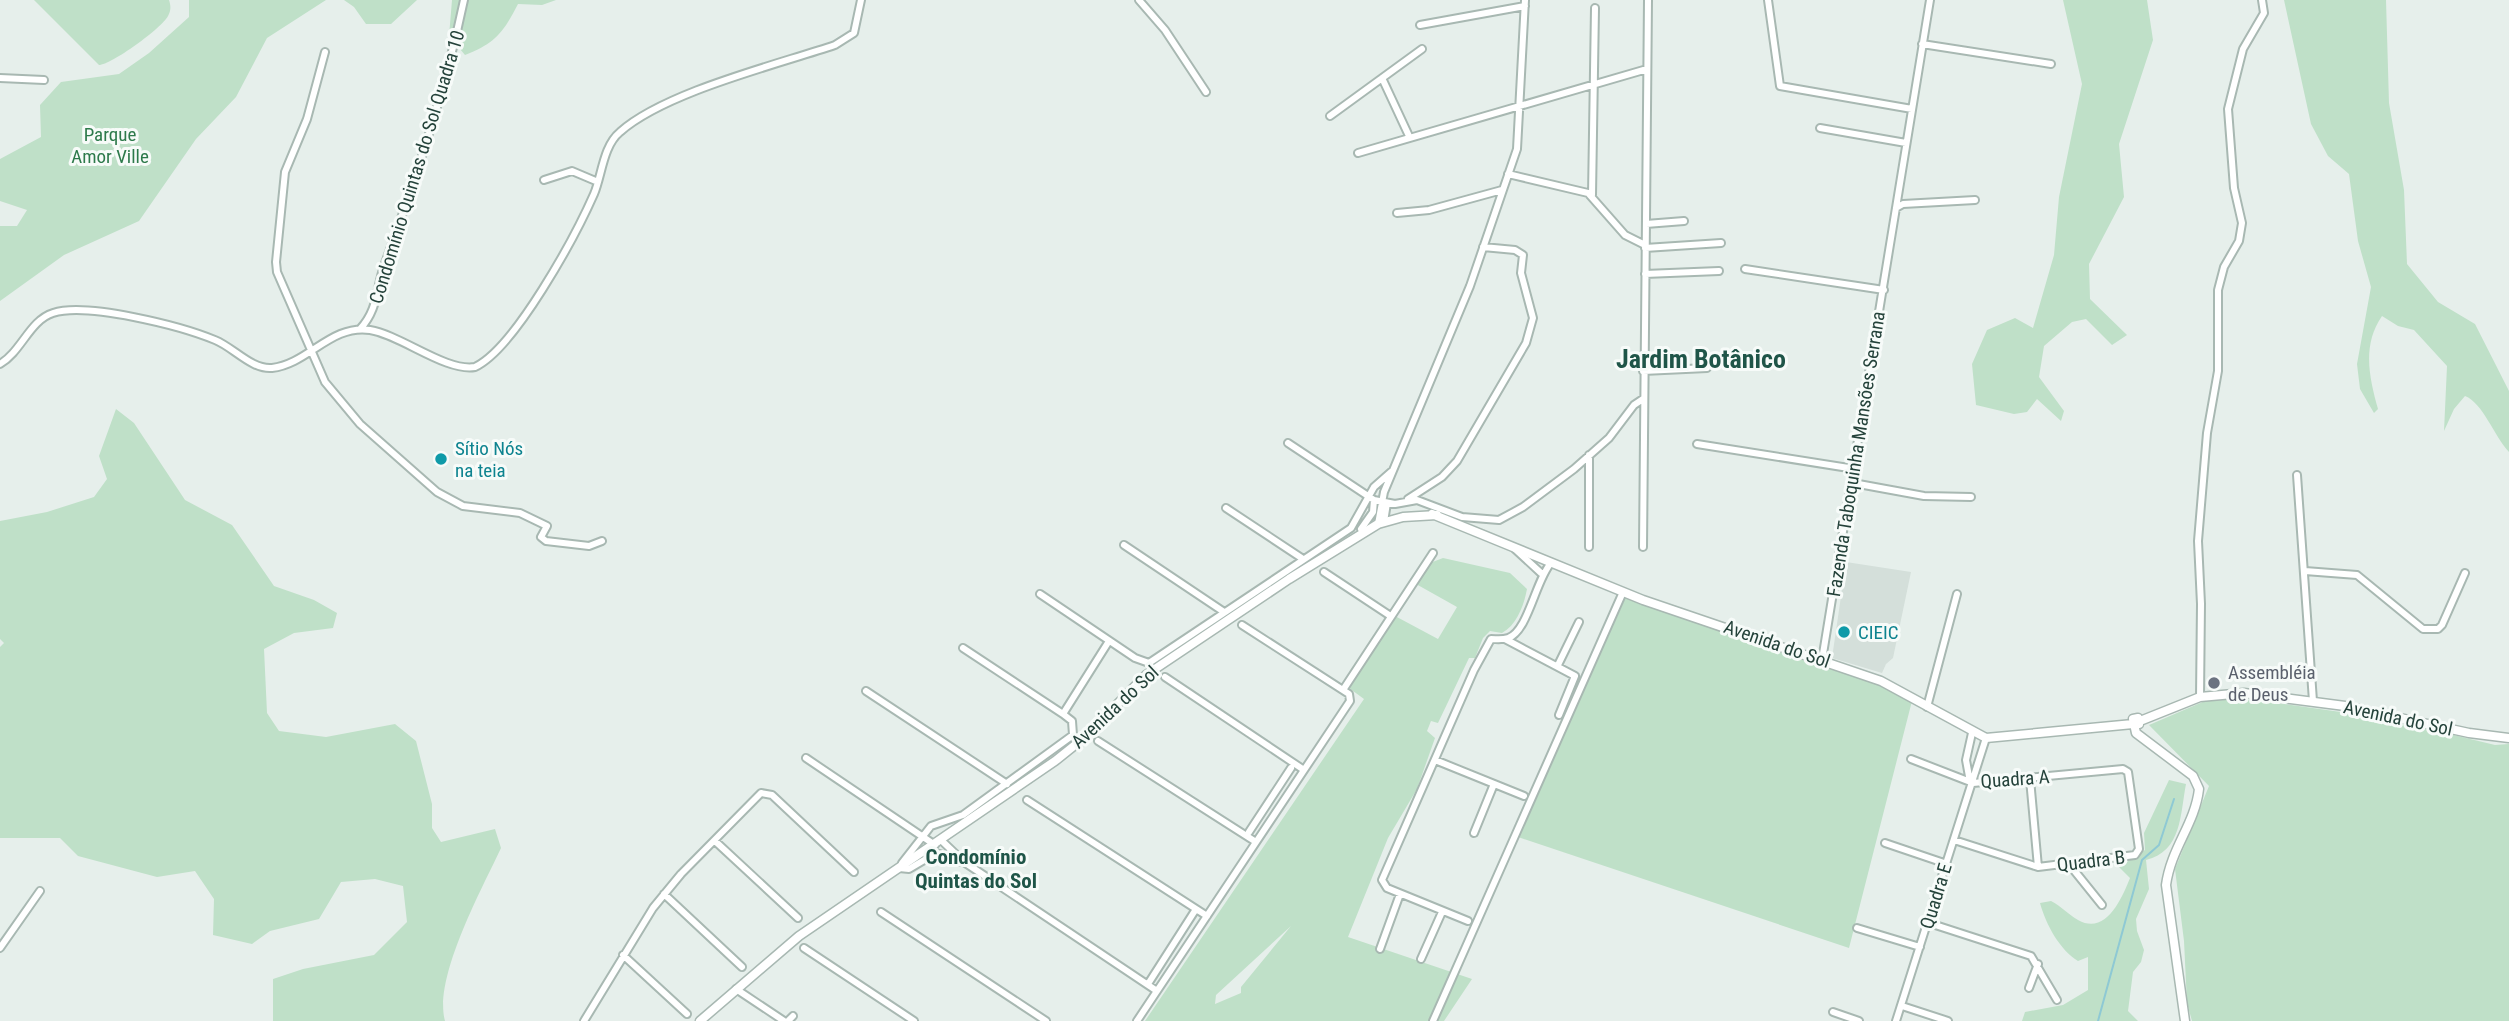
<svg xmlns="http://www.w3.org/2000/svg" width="2509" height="1021" viewBox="0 0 2509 1021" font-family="'Roboto Condensed',sans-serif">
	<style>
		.built { fill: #d4dfda }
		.green { fill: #bfe0c8; fill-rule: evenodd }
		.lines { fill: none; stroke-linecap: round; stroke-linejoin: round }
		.stream { stroke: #8ec9d4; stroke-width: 2 }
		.minor-casing { stroke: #a8b8b2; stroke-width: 10 }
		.tertiary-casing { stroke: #a8b8b2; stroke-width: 11 }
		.minor { stroke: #fff; stroke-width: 6 }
		.tertiary { stroke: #fff; stroke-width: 8 }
		.culture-dot { fill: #0f9aa8; stroke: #f7fbf9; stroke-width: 2.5 }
		.worship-dot { fill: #6b7280; stroke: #f7fbf9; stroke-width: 2.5 }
		.labels { text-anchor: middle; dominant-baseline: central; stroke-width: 6; stroke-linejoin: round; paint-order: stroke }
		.park-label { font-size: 19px; fill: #2d7a4b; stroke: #f7fbf9 }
		.street-label { font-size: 19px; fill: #24423a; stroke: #f7fbf9 }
		.culture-label { font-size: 19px; fill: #0d838f; stroke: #f7fbf9; text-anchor: start }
		.worship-label { font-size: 19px; fill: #5b616d; stroke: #f7fbf9; text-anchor: start }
		.neighbourhood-label { font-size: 21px; font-weight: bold; fill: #1f5548; stroke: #f7fbf9 }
		.district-label { font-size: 26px; font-weight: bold; fill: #1f5548; stroke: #f7fbf9 }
	</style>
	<rect width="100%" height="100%" fill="#e6efeb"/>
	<!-- built -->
	<path class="built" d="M1846,562L1911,572L1893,658L1886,664L1882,673L1832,658Z"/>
	<!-- green -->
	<path class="green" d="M34,0H169C171,6 171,11 168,16C162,28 111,65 99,65Z
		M189,0H326L267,38L236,97L196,139L139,221L64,255L0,301V226H17L27,210L0,201V159L41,137L40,105L61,82L119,74L149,53L189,17Z
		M344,0H417L391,24H366L354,7Z
		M452,0H556L542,5L518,4C503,33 495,43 465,55L449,36Z
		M2063,0H2147L2153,40L2119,144L2124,197L2089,264L2090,299L2127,335L2112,345L2086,319L2072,322L2044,346L2039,377L2064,411L2061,421L2037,399L2027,412L2014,414L1976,405L1972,364L1987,330L2015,318L2033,328L2054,255L2059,197L2082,84Z
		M2284,0H2386L2389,103L2404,190L2407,264L2438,302L2475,324L2509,391V452C2494,436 2483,403 2465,396L2454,409L2444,431L2447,366L2414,330L2398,326L2382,316C2362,345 2369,377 2378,409L2374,413L2360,389L2357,364L2371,287L2358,241L2349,174L2328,156L2311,124Z
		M116,409L134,423L185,500L232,525L274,586L314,600L337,613L333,628L294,633L264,649L267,713L279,731L326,737L395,724L416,741L432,804V828L441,842L495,829L501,848C482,889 433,978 445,1021H273V979L303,969L374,955L407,922L403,886L375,879L341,882L319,919L270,931L252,944L213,935L214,899L195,871L157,877L78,856L60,838H0V647L4,643L0,639V521L47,512L94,497L107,479L99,456Z
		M1443,558L1510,573L1527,589C1524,605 1517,625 1502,633L1490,631L1483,638L1475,658H1469L1438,723L1431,721L1427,731L1435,738L1417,789L1388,838L1348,937L1472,979L1444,1021H1145L1364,699L1349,688L1395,616L1438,639L1457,607L1416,584L1430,563ZM1291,926L1241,987V993L1215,1004L1216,995Z
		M1628,592L1913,697L1849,948L1518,837Z
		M2242,698L2383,718L2495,745L2509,744V1021H2192L2187,1003L2184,941L2175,869L2209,786L2149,725L2205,701Z
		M2169,780L2186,784C2180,815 2182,851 2146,860L2149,889L2136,919L2137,931L2144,950L2141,962L2133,972L2128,1011L2138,1021H2022L2025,1012L2063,1005L2088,990V957L2078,961C2060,950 2046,925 2040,903L2051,901C2061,906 2068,914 2078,920C2106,936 2122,898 2130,878L2119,867L2145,850L2144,833Z"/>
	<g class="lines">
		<!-- stream -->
		<path class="stream" d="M2098,1021L2142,860L2159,845L2174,799"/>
		<!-- minor casing -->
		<g class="minor-casing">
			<path id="minor" d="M1139,0L1165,30L1206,92
				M1768,0L1780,86L1912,109
				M1420,25L1525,6
				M1922,44L2051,64
				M325,52L307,119L285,172L276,262L277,272L325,382L360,424L437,492L463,506L520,513L547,526L541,537L546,541L589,546L602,541
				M0,78L44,80
				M1382,78L1409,136
				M1330,116L1422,49
				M1820,128L1906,143
				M1358,153L1647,69
				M1508,174L1588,193L1625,235L1645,245
				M544,180L572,171L598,182
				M1592,195L1595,8
				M1896,208L1903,204L1975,200
				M1397,213L1429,210L1502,190
				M1646,224L1684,221
				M1645,248L1721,243
				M1745,269L1884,290
				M1645,274L1719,271
				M360,329C378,310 376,289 384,266C416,178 445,91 464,0
				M0,364C21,352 30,320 53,313C87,302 181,326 215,340C233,347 252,370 272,368C308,364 331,324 370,330C401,335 446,372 475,367C515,348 575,237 594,194C602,175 603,146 620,132C665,92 776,65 835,45L854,33L861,0
				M1643,371L1707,368
				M1288,443L1374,500L1395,504L1417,500L1462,517L1499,520L1523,507L1574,469L1609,438L1634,405L1643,399
				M1697,444L1855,469
				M2297,475L2313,701
				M1853,483L1924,496L1971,497
				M1408,499L1442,477L1457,461L1526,343L1533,318L1521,273L1523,255L1515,250L1483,247
				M1226,508L1303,559
				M1384,522L1387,503
				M1378,524L1384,492L1470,286L1517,149L1525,0
				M1361,529L1373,512L1374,500
				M1124,545L1224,612
				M1589,547V455
				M1643,547L1648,0
				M1515,549L1541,573
				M2305,571L2357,575L2423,629H2438L2442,625L2465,573
				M1324,572L1389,615
				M1040,594L1135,658L1149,663L1351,528L1374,487L1391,472
				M1505,639L1575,676L1559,715
				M963,648L1063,714
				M1822,660L1930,0
				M1558,665L1579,622
				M1165,677L1304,770
				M1343,690L1433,553
				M866,691L1007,784
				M2200,697L2201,604L2198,541L2207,433L2218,371V290L2224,267L2239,241L2242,223L2234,188L2228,109L2243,49L2264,13L2262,0
				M1927,707L1957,594
				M1098,741L1256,842
				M806,758L935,845
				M1911,759L1973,783L2123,769L2128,772L2139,849L2135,855L2038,867L1954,840
				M1435,760L1524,796
				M2030,779L2038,867
				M1970,782L1966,760L1972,733
				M1027,800L1207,916
				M1249,832L1291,768
				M1474,833L1494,784
				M941,840L964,862L1157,991
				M715,841L798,918
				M1885,843L1947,864
				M931,856L959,862
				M902,863L931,826L963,815L1073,735L1072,721L1063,714L1109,641
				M2069,864L2102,905
				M899,868L909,869L936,853L958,859
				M664,894L742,967
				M881,912L1046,1021
				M1468,921L1387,888L1382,880L1474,670L1491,639C1497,639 1502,640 1508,638C1528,632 1536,579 1551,563
				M1929,923L2031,956L2057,1000
				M1857,928L1920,947
				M0,948L40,891
				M804,948L914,1021
				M1380,949L1400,894
				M623,955L687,1014
				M1421,959L1442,912
				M1148,984L1196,909
				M2029,988L2038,964
				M736,989L784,1021
				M1902,1006L1948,1021
				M1833,1012L1859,1021
				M584,1021L653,908L681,874L761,793L772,795L854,872
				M788,1021L793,1016
				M1137,1021L1350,701L1349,694L1242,625
				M1433,1021L1623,592
				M1896,1021L1986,738"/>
		</g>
		<!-- tertiary casing -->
		<g class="tertiary-casing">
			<path id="tertiary" d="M1432,514L1643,600L1881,681L1986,738L2133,724
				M2140,721L2200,697L2244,693L2345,706L2469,733L2509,738
				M2139,724L2138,718L2133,719L2136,733L2193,776L2199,789C2195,824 2171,848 2166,885L2185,1021
				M700,1021L799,936L1055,761L1085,737L1146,675L1289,579L1378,524L1403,517L1437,515"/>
		</g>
		<!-- minor -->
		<use href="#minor" class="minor"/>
		<!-- tertiary -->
		<use href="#tertiary" class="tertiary"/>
	</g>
	<!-- markers -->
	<g class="culture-dot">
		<circle cx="441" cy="459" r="7"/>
		<circle cx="1844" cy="632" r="7"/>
	</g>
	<circle class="worship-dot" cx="2214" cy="683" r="7"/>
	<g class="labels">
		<!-- park labels -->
		<g class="park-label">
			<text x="110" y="134">Parque<tspan x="110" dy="22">Amor Ville</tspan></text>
		</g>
		<!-- street labels -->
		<g class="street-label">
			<text transform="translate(417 167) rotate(-73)">Condomínio Quintas do Sol Quadra 10</text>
			<text transform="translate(1856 454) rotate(-81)">Fazenda Taboquinha Mansões Serrana</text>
			<text transform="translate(1777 644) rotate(19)">Avenida do Sol</text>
			<text transform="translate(1115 707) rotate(-43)">Avenida do Sol</text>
			<text transform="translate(2398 718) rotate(12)">Avenida do Sol</text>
			<text transform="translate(2015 779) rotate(-4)">Quadra A</text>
			<text transform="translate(2091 861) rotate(-7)">Quadra B</text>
			<text transform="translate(1936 896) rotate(-73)">Quadra E</text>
		</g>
		<!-- culture labels -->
		<g class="culture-label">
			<text x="455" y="448">Sítio Nós<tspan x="455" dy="22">na teia</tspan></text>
			<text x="1858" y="632">CIEIC</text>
		</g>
		<!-- worship labels -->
		<g class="worship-label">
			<text x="2228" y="672">Assembléia<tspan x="2228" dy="22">de Deus</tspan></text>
		</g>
		<!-- neighbourhood labels -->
		<g class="neighbourhood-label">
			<text x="976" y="857">Condomínio<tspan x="976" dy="24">Quintas do Sol</tspan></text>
		</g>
		<!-- district labels -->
		<g class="district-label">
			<text x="1701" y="359">Jardim Botânico</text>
		</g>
	</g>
</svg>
